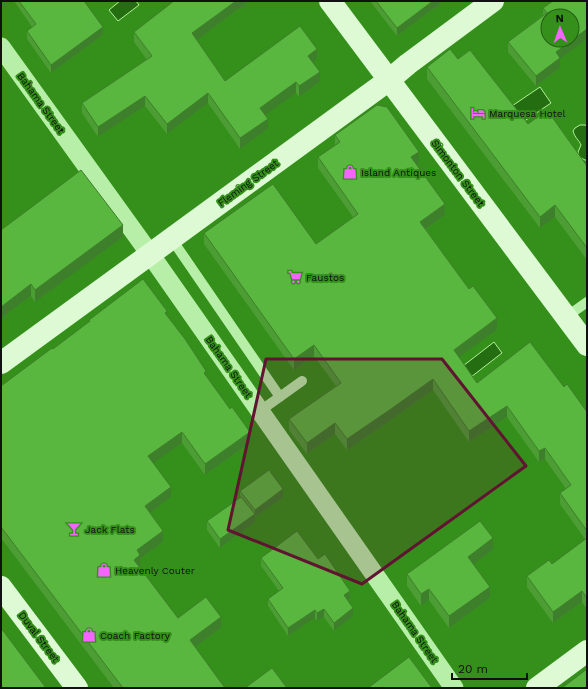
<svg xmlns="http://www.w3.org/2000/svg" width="588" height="689" viewBox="0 0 588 689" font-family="'Work Sans',sans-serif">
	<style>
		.water { fill: #256d11; stroke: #b0f19a }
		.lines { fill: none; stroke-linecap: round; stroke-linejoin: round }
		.lane { stroke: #b8efa8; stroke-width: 10 }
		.street { stroke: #b8efa8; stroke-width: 19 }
		.secondary { stroke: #ddfad5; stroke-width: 22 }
		.wall { fill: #4d9d35 }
		.shaded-wall { fill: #3e7f2b }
		.building { fill: #59b63e; stroke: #3e7f2b }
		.marked { fill: #611432; fill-opacity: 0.2; stroke: #611432; stroke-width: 3; stroke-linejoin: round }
		.labels { text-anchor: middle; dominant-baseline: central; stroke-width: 4; stroke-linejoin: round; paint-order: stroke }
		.street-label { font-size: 10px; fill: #111; stroke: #34901a }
		.poi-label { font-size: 10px; fill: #111; stroke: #34901a; text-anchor: start }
	</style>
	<rect width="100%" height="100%" fill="#34901a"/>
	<!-- water -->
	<path class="water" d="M120,1H136L139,5L118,21L109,10Z
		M540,87L551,103L523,122L512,106Z
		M580,125H585L587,126V160H585L579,157L578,152L581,145C579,140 575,138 573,131L575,128Z
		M494,342L502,353L471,377L463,366Z"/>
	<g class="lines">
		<!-- lane -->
		<path class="lane" d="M171,238L280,397
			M566,317L587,302
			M260,411L302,381"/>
		<!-- street -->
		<path class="street" d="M1,47L150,254L454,688"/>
		<!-- secondary -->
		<path class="secondary" d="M330,1L587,345
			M1,363L367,96L389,80L408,64L493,1
			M1,587L77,688
			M537,688L587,651"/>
	</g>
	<!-- wall -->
	<path class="wall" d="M14,1H84L103,35L51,73L27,39V31L32,27Z
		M174,1H249L197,40L225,81L317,59L312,62L320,82L299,97L296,93L265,115L268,129L240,149L208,103L167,134L145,106L98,137L82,113V103L147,60L134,42V32Z
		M370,1H444L397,36Z
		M553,1L560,59V68L536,86L508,52V42L543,15V8Z
		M458,59L528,124L587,166V260L555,217L540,228L427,79V67Z
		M335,135L419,163L416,165L445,215L426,229L497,330L459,357L477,383L564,387L587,412V609L582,602L553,623L527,587V576L552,564L585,539L560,504V493L566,489L545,459L539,462L507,417L469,442L433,390L391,420L347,450L335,434L307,454L289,430V419L336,386L314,356L294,370L204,244V233L316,244L353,217L318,168V157L335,145Z
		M1,230L123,237L35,302L31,296L1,318Z
		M167,316L250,443L205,475L182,443L153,463L171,497L150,513L163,542L140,559V566L139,567L178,618L221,628L195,647L225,688H114L1,538V386L53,349L89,322V320Z
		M240,491L283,498L255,517V522L220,548L207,530V521L240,498Z
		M493,550L473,564L490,598L449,628L429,600L421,606L407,586V574Z
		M261,558L318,559L350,599L348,601L353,616L334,631L324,617L317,621L315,618L288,636L268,606V599L279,591L261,566Z"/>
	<!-- shaded-wall -->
	<path class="shaded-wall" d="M236,1H249L192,44V33Z
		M433,1H444L397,36V28Z
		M103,27V35L51,73V65Z
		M587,29V39L560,59V68L536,86V76L556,52Z
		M317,49V59L308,66V56Z
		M320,72V82L299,97V86Z
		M296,82V93L260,119V108Z
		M208,93V103L167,134V124Z
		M145,96V106L98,137V127Z
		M268,119V129L240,149V138Z
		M419,152V163L411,168V157Z
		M445,204V215L420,233V222Z
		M555,205V217L540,228V217Z
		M123,225V237L35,302V290Z
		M31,284V296L1,318V307Z
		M167,311V321L165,313Z
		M497,318V330L454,361V350Z
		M314,345V356L294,370V359Z
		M206,371V381L204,373Z
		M433,379V390L391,420L347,450V439Z
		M507,406V417L469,442V431Z
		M335,423V434L307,454V443Z
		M182,432V443L148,467V456Z
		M250,432V443L205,475V464Z
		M545,448V459L539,462V451Z
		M171,487V497L145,517V506Z
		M283,489V498L255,517V522L220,548V539L255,514V510Z
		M163,531V542L140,559V566L134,570V560L137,550Z
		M493,538V550L468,568V557Z
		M490,587V598L449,628V616Z
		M429,589V600L421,606V594Z
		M350,591V599L344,603V595Z
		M582,591V602L553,623V612Z
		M353,608V616L334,631V623Z
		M324,609V617L317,621V613Z
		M315,610V618L288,636V628Z
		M221,617V628L190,651V640Z"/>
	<!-- building -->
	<path class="building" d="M19,1H84L103,27L51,65L27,31L36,24Z
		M174,1H236L192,33L225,81L300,26L317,49L308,56L320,72L299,86L296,82L260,108L268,119L240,138L208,93L167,124L145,96L98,127L82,103L152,56L134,32Z
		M376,1H433L397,28Z
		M553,1H587V29L572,40V16H548V40H572L556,52L560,58L536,76L508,42L547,13L543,8Z
		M450,49L458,59L470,50L528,124L547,110L587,166V248L555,205L540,217L427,67Z
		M377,105L387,107L419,152L411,157L445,204L420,222L469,289L473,286L497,318L454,350L477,383L530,342L564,387L567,384L587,412V531L560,493L571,485L545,448L539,451L507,406L469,431L433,379L391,409L347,439L335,423L307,443L289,419L341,383L314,345L294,359L204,233L273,184L316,244L358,214L318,157L340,142L335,135Z
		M81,170L123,225L35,290L31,284L1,307V230Z
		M143,279L167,311L165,313L185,339L206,371L204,373L230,409L232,407L250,432L205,464L182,432L148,456L171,487L145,506L163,531L137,550L140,555L134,560L178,618L206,597L221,617L190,640L225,688H123L1,527V386L52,348L53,349L90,321L89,320Z
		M269,470L283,489L255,510L240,491Z
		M241,497L255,514L220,539L207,521Z
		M480,521L493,538L468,557L490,587L449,616L429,589L421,594L407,574Z
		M297,531L318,559L325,554L350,591L344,595L353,608L334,623L324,609L317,613L315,610L288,628L268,599L283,588L261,558Z
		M587,538V598L582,591L553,612L527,576L549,560L552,564Z
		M1,628L46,688H1Z
		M409,657L432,688H368Z
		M272,668L287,688H245Z
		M587,669V688H562Z"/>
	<!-- marked area -->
	<path class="marked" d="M266,359H442L526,466L362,584L228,530Z"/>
	<!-- icons -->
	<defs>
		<g id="hotel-bare" transform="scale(1.08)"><path d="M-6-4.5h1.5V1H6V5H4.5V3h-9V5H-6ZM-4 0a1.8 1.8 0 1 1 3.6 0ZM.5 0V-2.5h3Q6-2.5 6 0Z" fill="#f465ff" stroke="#34901a" stroke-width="2.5" paint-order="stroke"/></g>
		<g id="shop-bare" transform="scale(1.08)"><path d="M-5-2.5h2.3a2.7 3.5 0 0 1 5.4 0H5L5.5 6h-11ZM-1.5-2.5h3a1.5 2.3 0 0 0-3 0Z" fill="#f465ff" stroke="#34901a" stroke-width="2.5" paint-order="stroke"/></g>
		<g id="supermarket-bare" transform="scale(1.08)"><path d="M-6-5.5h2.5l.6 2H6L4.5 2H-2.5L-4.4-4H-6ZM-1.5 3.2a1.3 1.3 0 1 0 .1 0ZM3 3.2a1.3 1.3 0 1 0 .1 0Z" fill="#f465ff" stroke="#34901a" stroke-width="2.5" paint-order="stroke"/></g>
		<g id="bar-bare" transform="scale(1.08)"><path d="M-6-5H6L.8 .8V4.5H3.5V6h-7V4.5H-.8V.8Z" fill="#f465ff" stroke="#34901a" stroke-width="2.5" paint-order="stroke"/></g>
	</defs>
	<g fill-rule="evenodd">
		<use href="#hotel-bare" x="478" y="113"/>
		<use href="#shop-bare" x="350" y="172"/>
		<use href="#supermarket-bare" x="295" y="277"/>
		<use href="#bar-bare" x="74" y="529"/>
		<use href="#shop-bare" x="104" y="570"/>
		<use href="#shop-bare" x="89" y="635"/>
	</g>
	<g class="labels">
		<!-- street labels -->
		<g class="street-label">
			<text transform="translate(41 103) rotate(54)">Bahama Street</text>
			<text transform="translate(458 173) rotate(53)">Simonton Street</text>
			<text transform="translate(248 183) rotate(-36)">Fleming Street</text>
			<text transform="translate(229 367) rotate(55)">Bahama Street</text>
			<text transform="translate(415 632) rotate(55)">Bahama Street</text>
			<text transform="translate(39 637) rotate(53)">Duval Street</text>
		</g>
		<!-- poi labels -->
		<g class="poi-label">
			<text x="489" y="113">Marquesa Hotel</text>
			<text x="361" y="172">Island Antiques</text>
			<text x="306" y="277">Faustos</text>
			<text x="85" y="529">Jack Flats</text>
			<text x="115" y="570">Heavenly Couter</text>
			<text x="100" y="635">Coach Factory</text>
		</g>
	</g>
	<!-- border -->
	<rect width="588" height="689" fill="none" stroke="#111111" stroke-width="4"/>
	<!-- north arrow -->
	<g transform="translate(560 28) rotate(358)"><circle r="19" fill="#34901a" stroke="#265d16"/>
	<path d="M0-3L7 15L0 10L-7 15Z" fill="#f465ff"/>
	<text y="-6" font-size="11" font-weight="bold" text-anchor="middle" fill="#111111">N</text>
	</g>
	<!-- scale -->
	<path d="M452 673v6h75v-6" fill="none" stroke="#111111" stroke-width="2"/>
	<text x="458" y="673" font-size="12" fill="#111111" stroke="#34901a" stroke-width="3" paint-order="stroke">20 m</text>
</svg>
